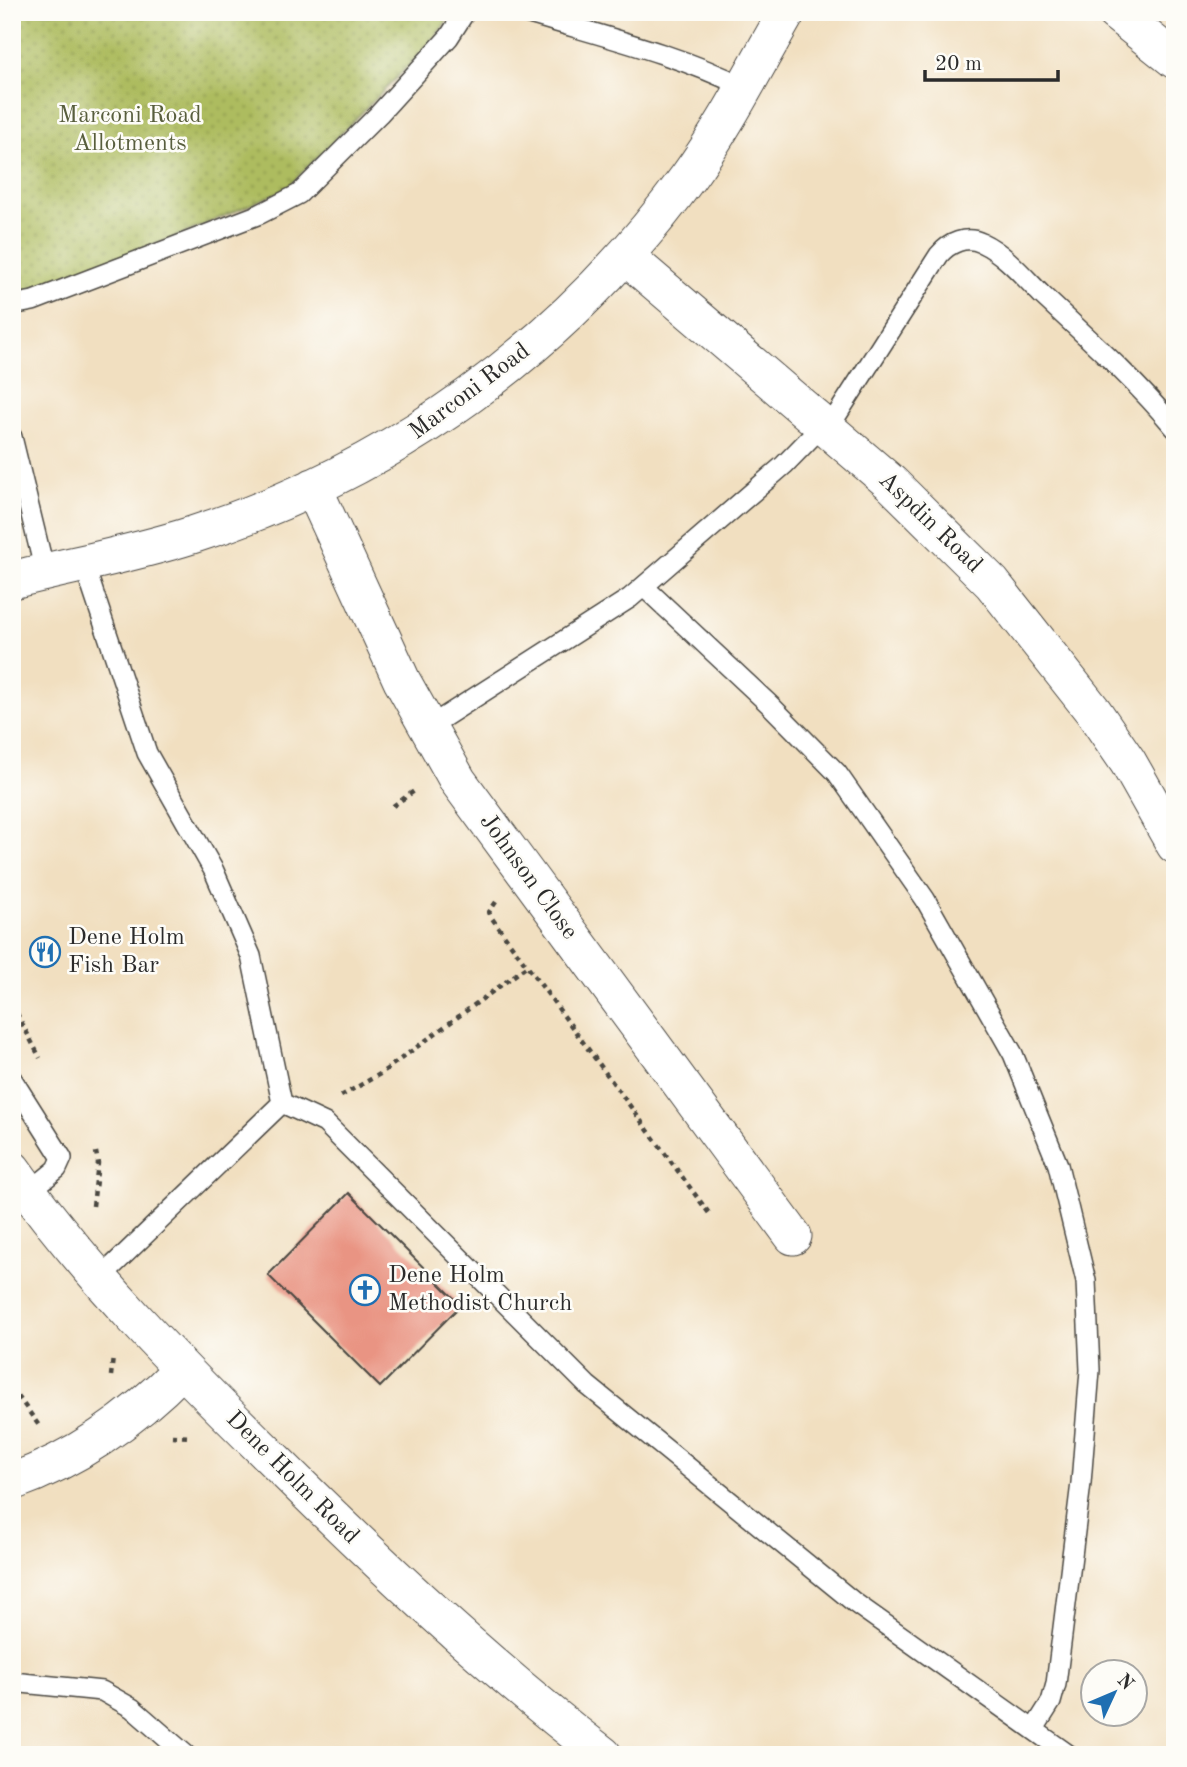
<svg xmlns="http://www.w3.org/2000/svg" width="1187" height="1767" viewBox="0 0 1187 1767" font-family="'Old Standard TT',serif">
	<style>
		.grass { fill: url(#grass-dots); stroke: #6c7444; stroke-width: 2 }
		.building { fill: #e99483 }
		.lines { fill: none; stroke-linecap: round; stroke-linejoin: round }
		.lane-casing { stroke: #494641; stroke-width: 22 }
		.street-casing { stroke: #494641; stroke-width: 39 }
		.path { stroke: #494641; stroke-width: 4.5; stroke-dasharray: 5 5; stroke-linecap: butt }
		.lane { stroke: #fff; stroke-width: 19 }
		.street { stroke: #fff; stroke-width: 37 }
		.labels { text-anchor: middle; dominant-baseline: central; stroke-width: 5; stroke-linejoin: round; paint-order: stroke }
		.park-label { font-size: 24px; fill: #585e3d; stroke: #fdfcf7 }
		.street-label { font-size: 24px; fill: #2b2b2b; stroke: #fdfcf7 }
		.poi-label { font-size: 24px; fill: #2b2b2b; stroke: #fdfcf7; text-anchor: start }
	</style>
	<defs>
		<pattern id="grass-dots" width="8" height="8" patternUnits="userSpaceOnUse" patternTransform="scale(1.75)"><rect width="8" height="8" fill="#adbc5e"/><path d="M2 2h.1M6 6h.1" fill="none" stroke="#8d994e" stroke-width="1.8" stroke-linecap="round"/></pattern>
	</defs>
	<rect width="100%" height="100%" fill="#fdfcf7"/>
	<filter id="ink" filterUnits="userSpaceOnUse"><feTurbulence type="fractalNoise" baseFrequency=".0143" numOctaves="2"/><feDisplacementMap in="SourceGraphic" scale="14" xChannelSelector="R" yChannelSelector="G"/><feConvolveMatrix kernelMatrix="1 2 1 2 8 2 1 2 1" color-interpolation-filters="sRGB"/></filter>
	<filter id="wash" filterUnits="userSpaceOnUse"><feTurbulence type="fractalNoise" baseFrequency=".00686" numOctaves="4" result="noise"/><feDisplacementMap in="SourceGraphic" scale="28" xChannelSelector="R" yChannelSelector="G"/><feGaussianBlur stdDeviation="1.57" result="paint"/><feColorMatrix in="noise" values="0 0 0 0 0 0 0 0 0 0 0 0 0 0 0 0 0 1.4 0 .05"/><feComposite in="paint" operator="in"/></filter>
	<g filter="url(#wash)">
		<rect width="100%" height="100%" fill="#f1dfc0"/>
		<!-- grass -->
		<path class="grass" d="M12,12H447L446,23L428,46L286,189L179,236L26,291L12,289Z"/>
		<g id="blocks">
			<!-- building -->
			<path class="building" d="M349,1193L461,1305L380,1387L268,1275Z"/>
		</g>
	</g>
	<g filter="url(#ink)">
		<use href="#blocks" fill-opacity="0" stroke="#494641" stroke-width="2"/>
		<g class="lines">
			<!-- lane casing -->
			<g class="lane-casing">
				<path id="lane" d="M523,12C597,35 675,53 744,87
					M12,305L33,301L260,214L299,194L379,114L449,37L465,12
					M828,429L939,255C949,243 966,235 982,243C1004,253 1025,278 1042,295C1088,338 1135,380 1175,428
					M12,437L45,572
					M84,564L147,753L214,871L251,956L282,1103
					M644,587L770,705L837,773L925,899L1013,1054L1058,1165L1086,1281L1090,1370L1081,1483L1056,1684L1051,1702L1034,1729
					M427,728L630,598L784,465L823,425
					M12,1079L62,1158L57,1169L29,1192
					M99,1279L282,1103L325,1123L587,1385L855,1603L1069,1755
					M12,1682L102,1691L132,1708L186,1755"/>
			</g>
			<!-- street casing -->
			<g class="street-casing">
				<path id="street" d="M1115,12L1175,60
					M625,256L891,483L992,583L1093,711L1128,762L1175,845
					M313,487L402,681L458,781L793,1236
					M12,580C72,565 133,554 192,535C393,471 565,346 689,176C726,125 755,67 787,12
					M12,1169C87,1274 179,1367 271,1457C377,1562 485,1664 603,1755
					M12,1482C79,1458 133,1419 182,1369"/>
			</g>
			<!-- path -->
			<path class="path" d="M393,806L417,789
				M496,902L489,912L491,917L711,1216
				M12,1004L40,1058
				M341,1096L380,1074L526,967
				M93,1206L98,1163L96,1152
				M111,1376L113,1357
				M12,1388L40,1427
				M172,1436L191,1437"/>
			<!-- lane -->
			<use href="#lane" class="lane"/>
			<!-- street -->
			<use href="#street" class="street"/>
		</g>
	</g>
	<!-- icons -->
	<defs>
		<g id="restaurant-ring" transform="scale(1.575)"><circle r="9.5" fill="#fdfcf7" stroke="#1f6fb2" stroke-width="1.5"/><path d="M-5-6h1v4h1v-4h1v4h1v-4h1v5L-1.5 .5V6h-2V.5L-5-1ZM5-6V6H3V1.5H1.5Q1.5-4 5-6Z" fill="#1f6fb2"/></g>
		<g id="church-ring" transform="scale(1.575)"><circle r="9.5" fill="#fdfcf7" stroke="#1f6fb2" stroke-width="1.5"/><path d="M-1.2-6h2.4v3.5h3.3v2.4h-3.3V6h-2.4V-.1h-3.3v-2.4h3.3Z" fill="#1f6fb2"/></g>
	</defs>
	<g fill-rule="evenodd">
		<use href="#restaurant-ring" x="45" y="952"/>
		<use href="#church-ring" x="365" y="1290"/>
	</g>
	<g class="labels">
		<!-- park labels -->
		<g class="park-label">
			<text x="130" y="116">Marconi Road<tspan x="130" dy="28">Allotments</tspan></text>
		</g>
		<!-- street labels -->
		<g class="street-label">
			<text transform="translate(470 392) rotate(-37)">Marconi Road</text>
			<text transform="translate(930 523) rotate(44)">Aspdin Road</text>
			<text transform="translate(528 877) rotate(54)">Johnson Close</text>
			<text transform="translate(292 1478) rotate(45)">Dene Holm Road</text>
		</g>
		<!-- poi labels -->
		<g class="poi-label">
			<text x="68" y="938">Dene Holm<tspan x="68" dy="28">Fish Bar</tspan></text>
			<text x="388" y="1276">Dene Holm<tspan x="388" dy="28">Methodist Church</tspan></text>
		</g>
	</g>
	<!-- margin -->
	<rect width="1187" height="1767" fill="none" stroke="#fdfcf7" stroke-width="42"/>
	<!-- north arrow -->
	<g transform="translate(1114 1693) rotate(46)"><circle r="33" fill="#fdfcf7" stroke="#a9a8a5" stroke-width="2"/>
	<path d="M0-5L12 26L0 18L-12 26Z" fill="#1f6fb2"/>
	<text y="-10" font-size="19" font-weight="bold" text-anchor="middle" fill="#2b2b2b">N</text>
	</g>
	<!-- scale -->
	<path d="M925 70v10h133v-10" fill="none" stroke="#2b2b2b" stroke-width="3.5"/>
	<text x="935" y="70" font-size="21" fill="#2b2b2b" stroke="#fdfcf7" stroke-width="5" paint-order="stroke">20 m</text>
</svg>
